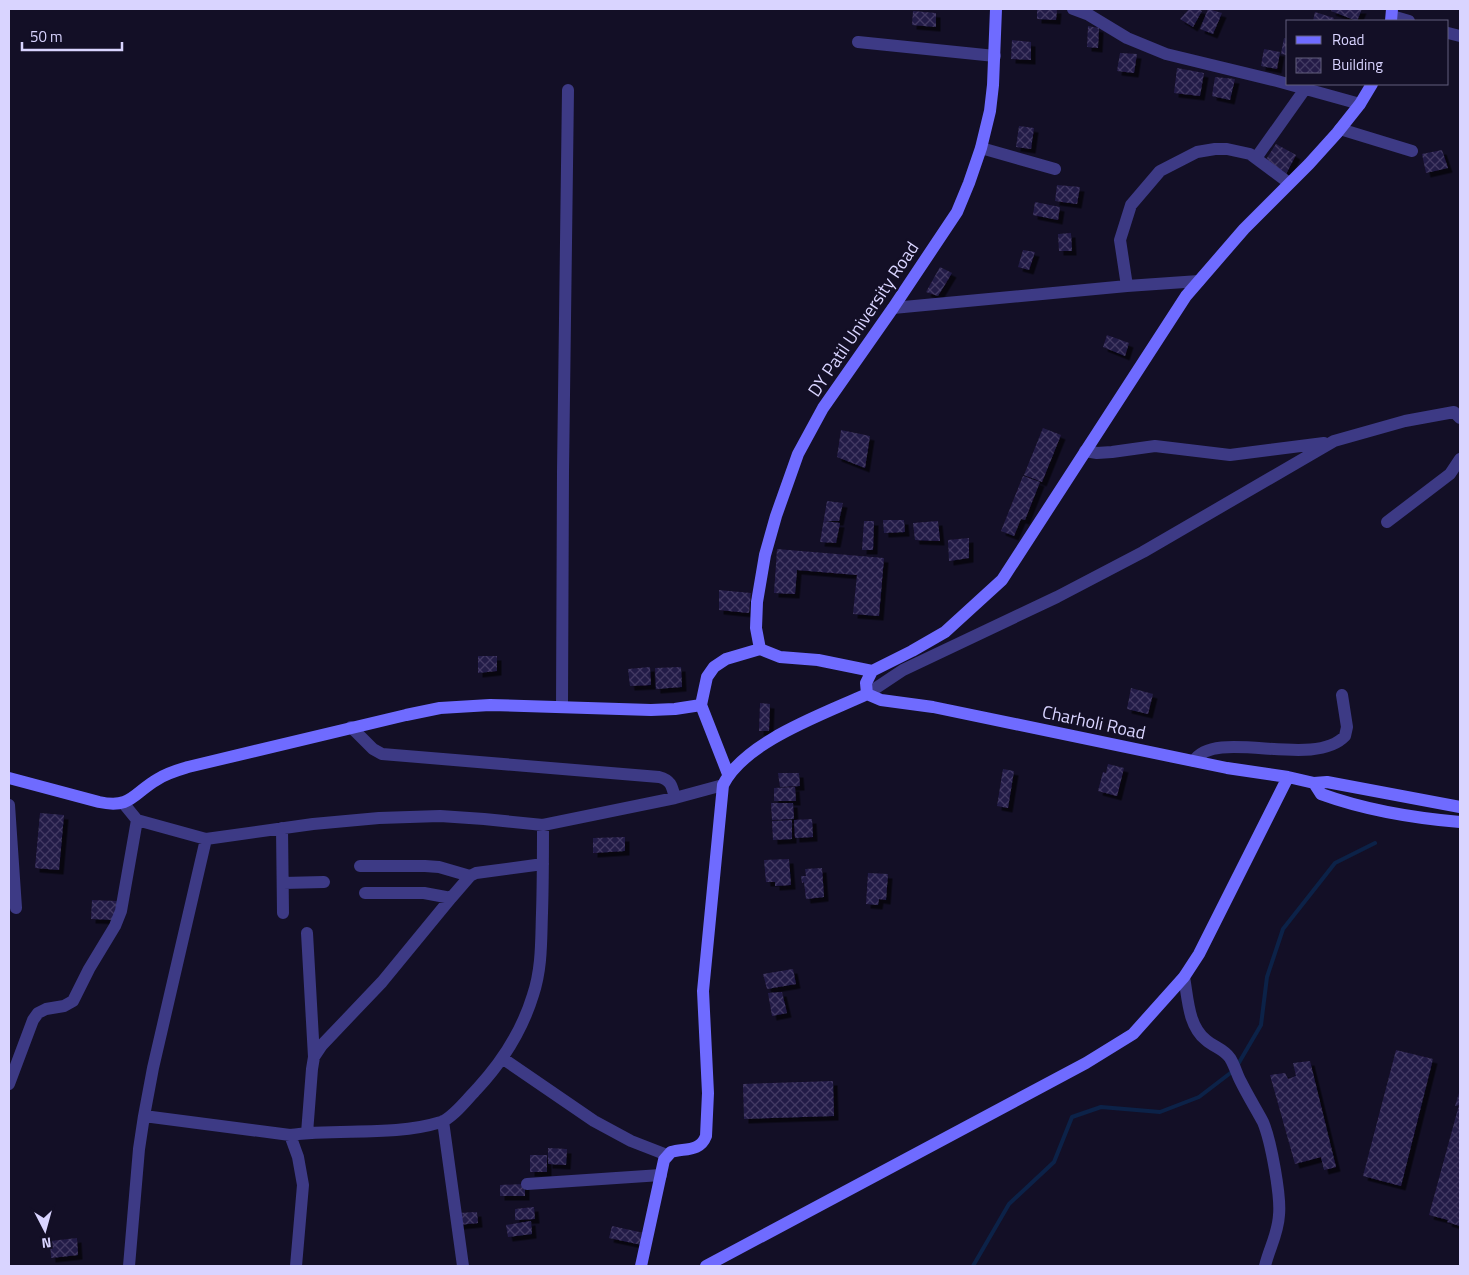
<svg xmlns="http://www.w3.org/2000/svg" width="1469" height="1275" viewBox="0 0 1469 1275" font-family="'Titillium Web',sans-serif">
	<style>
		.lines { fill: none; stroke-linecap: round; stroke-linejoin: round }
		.stream { stroke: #0c2248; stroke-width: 4 }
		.building { fill: url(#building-cross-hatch); filter: url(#shadow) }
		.street { stroke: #3d3a85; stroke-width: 12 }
		.secondary { stroke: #6f6bff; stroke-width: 12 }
		.labels { text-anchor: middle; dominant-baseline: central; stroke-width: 4.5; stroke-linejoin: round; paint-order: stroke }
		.street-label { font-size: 18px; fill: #d9d4ff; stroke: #130f26 }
	</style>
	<defs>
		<pattern id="building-cross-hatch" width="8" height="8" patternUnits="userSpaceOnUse" patternTransform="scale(1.25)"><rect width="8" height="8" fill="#241b47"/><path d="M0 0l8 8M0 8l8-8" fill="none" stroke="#433b63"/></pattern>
		<filter id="shadow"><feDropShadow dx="4.5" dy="4.5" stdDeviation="0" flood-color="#0009"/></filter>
	</defs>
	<rect width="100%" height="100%" fill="#130f26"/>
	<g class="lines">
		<!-- stream -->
		<path class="stream" d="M1237,1066L1261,1025L1267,977L1283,929L1335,863L1375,843
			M973,1266L1009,1204L1054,1162L1072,1117L1101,1107L1160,1112L1199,1097L1233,1071"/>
	</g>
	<!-- building -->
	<path class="building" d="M1037,9H1057L1056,20L1037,19Z
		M1189,9H1199L1202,11L1193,27L1180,19Z
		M1208,9L1222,13L1213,34L1200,29Z
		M1332,9H1362L1357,21L1331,11Z
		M913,11L936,13V27L912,25Z
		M1315,12L1334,18L1333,21H1313Z
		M1088,26L1099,28L1098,48L1087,47Z
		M1284,38L1288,39V55L1281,54Z
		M1012,40L1031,42V60L1011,59Z
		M1264,49L1280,52L1277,69L1261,66Z
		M1120,53L1137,54L1134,73L1117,71Z
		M1177,68L1204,73L1200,96L1174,93Z
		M1215,77L1235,79L1230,100L1212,96Z
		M1019,126L1034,128L1031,149L1016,147Z
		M1276,144L1296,155L1286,174L1265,161Z
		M1442,150L1448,168L1426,173L1422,154Z
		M1057,185L1080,187L1077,204L1055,201Z
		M1035,202L1060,207L1058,220L1033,215Z
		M1071,233L1072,251H1059L1058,234Z
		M1023,250L1035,252L1029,270L1018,267Z
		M940,267L952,273L938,296L926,292Z
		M1107,335L1129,343L1125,356L1103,347Z
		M1043,428L1061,435L1042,482L1024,475Z
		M841,430L870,436L865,468L837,457Z
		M1023,476L1040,482L1025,520L1021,519L1014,536L1001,531Z
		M827,501L843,503L839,521H824L840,523L836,543L820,542Z
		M883,520H904L905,532L884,533Z
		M864,521H874L873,550H862Z
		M938,521L940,541L915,540L913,523Z
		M969,538V558L949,561L948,540Z
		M777,549L884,558L879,616L853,614L857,575L797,570L795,594L774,593Z
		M719,590L751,593L749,613L719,610Z
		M478,656H497V671L478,673Z
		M650,667L651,685L630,686L628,669Z
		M681,667L682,687L656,689L655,668Z
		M1131,688L1153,694L1148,714L1127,709Z
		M760,703L770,704L769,731H759Z
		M1108,764L1124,768L1117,796L1098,791L1103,772L1106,773Z
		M1003,769L1014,771L1008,808L997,806Z
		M778,773H799L800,786L780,787Z
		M795,787L796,801H774V788Z
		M771,803H793L794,819L772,820Z
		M40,813L64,815L59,870L35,868Z
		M812,819L813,837L795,838L794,820Z
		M792,820V839L773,840L772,821Z
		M625,837V851L593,853V838Z
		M789,859L791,885L775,886V882H766L764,860Z
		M822,868L824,897L806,899L804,882L802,883L801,876H806L805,869Z
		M868,873L888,874L886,900L879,899L878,905L866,904Z
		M92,900L117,901L115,920L91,919Z
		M793,969L796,984L767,989L763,974Z
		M782,992L787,1013L772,1016L768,993Z
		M1396,1050L1433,1059L1401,1186L1363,1176Z
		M1310,1061L1336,1167L1324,1170L1321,1157L1295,1164L1270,1075L1285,1073L1288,1079L1296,1076L1293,1063Z
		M833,1081L834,1116L744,1119L743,1084Z
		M1460,1090V1226L1447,1222L1448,1220L1429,1215L1459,1105L1455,1106Z
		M548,1148L567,1149L566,1165L548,1164Z
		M530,1155H547V1172H530Z
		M525,1184V1196H500V1185Z
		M534,1207L535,1219L515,1220V1209Z
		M477,1212L478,1223L458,1225L457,1213Z
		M531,1221L532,1234L508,1237L506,1225Z
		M612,1226L644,1233L642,1245L609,1238Z
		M77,1238L78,1255L51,1258L50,1241Z"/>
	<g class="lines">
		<!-- street -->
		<path class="street" d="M1073,9L1089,15L1127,38L1166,54L1277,81L1360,104
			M1392,16L1409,21
			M1448,33L1460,36
			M858,42L995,56
			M1340,129L1412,151
			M981,148L1055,169
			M1256,158L1305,89
			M1127,286L1120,240L1131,205L1160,171L1197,152L1215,149H1227L1250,154L1289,183
			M893,308L1127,286L1199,281
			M1085,451L1097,453L1112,452L1155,446L1230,455L1324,443
			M1387,522L1450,474L1460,459
			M867,694L903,670L1057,597L1143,552L1334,441L1405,421L1454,412L1460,418
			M562,707L563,472L568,90
			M351,727L373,749L382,754L659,777C671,780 672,786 675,798
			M1194,761C1215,727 1313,770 1345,736L1347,727L1342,695
			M124,804L137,820L206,839
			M9,805L16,908
			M282,828L283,913
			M360,866H425L439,867L470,876
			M283,883L324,882
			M365,893H424L451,898
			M307,933L314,1057
			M1184,977C1188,998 1188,1026 1206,1040C1214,1047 1224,1049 1230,1058C1235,1066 1237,1075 1241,1082C1248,1096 1256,1109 1263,1122C1271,1141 1281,1196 1279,1215C1278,1234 1269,1249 1265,1266
			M502,1058L594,1121L631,1141L667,1155
			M9,1084L33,1020L38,1013L46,1009L64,1006L73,1001L89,969L115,926L121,911L137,820
			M144,1116L290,1135C340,1128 392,1137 441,1122C453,1118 468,1098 477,1089C502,1062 522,1031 533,995C542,968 541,941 542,913C543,883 543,854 543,825
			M443,1121L463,1266
			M307,1133L312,1069L314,1057L322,1045L382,982L451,898L470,876L476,873L543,864
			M290,1135L298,1157L303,1185L296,1266
			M527,1184L661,1175
			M129,1266L139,1149L144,1116L153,1068L206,839L313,824L379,818L440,816L484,819L543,825L675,798L723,785"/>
		<!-- secondary -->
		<path class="secondary" d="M1391,21L1392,9
			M760,649L756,628L757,602L765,555L776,516L798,454L823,408L893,308L957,212L969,183L981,148L990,111L993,85L996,9
			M867,694L866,683L872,671L912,651L945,632L1002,580L1186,296L1244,229L1309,164L1337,133L1360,104L1372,84
			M867,694L881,700L933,707L1227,768L1288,777L1314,783L1327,782L1460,807
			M701,705L707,677L714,667L726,659L760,649L780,657L818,660L872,671
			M9,778L99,802C132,809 133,793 158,779C167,773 178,770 188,767L406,715L440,708L490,705L651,710L675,709L701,705L728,774
			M1314,783L1321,794C1365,810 1413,818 1460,822
			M641,1266L664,1160L671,1152C685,1148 700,1152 706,1136L708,1093L703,991L723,785C745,741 824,714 867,694
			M706,1266L1086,1063L1133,1034L1184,977L1199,954L1288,777"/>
	</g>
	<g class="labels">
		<!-- street labels -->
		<g class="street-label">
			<text transform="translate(863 319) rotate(-56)">DY Patil University Road</text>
			<text transform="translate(1094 722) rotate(12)">Charholi Road</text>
		</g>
	</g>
	<!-- border -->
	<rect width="1469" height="1275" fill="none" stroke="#d9d4ff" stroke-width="20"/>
	<!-- legend -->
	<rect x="1286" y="20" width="162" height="65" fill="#130f26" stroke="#625e7d"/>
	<rect x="1296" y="36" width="25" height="8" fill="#6f6bff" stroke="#625e7d"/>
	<text x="1332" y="45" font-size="15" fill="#d9d4ff">Road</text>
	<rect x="1296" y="58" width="25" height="15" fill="url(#building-cross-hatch)" stroke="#625e7d"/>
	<text x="1332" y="70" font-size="15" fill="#d9d4ff">Building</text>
	<!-- north arrow -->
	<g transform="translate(45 1230) rotate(174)" stroke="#130f26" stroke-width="4" paint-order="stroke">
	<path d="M0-4L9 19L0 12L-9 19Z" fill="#d9d4ff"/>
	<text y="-8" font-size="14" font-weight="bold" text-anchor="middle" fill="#d9d4ff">N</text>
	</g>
	<!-- scale -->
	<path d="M22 42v8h100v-8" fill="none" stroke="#d9d4ff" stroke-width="2.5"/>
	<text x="30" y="42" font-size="15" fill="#d9d4ff" stroke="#130f26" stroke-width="4" paint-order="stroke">50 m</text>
</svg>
